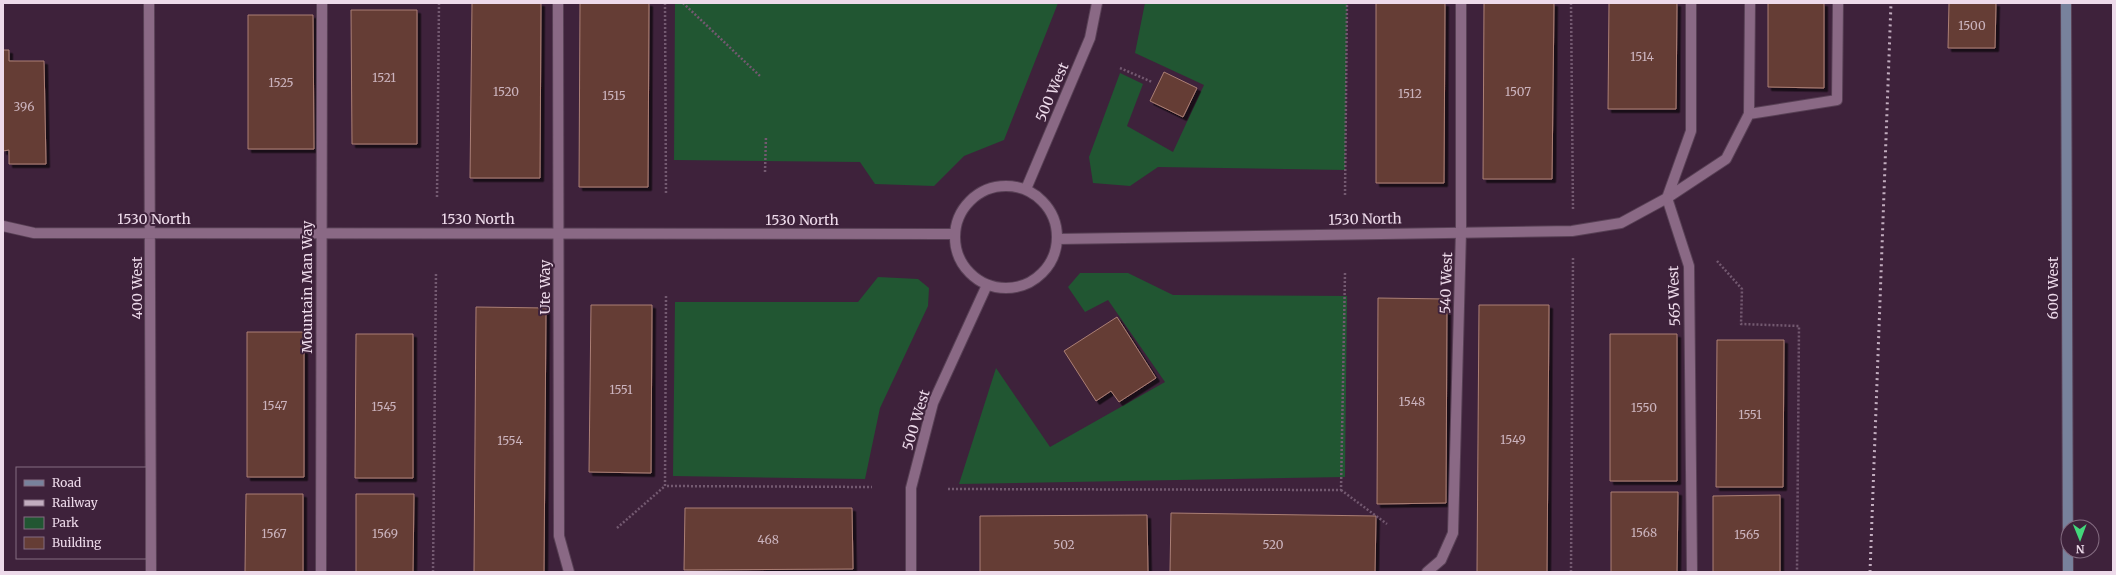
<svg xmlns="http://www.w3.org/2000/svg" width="2116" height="575" viewBox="0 0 2116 575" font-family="Merriweather,serif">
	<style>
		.green { fill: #215632 }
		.building { fill: #653d35; stroke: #ab7f75; filter: url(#shadow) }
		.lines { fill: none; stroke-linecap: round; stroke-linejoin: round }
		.lane-casing { stroke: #584055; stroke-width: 12 }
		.street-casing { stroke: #584055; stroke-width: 12 }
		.secondary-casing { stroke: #584055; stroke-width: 12 }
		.path { stroke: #735970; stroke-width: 2.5; stroke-dasharray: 2 2; stroke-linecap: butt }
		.lane { stroke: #8a6985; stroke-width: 10 }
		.street { stroke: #8a6985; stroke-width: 10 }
		.secondary { stroke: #78829c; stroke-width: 10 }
		.rail { stroke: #c2adbf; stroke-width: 3; stroke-dasharray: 2 4; stroke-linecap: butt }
		.labels { text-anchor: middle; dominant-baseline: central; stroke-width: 4; stroke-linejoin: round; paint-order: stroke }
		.number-label { font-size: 12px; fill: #cbb3bd }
		.street-label { font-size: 14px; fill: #eddaea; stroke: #3e223b }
	</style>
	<defs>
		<filter id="shadow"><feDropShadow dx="3.5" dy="3.5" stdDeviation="0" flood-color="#0009"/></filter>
	</defs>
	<rect width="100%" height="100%" fill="#3e223b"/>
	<!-- green -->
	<path class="green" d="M675,3H1058L1004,140L964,156L934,186L875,184L860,162L674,160Z
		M1145,3H1347L1345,170L1158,167L1130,186L1093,183L1089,157L1120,73L1143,84L1127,126L1173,152L1204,85L1135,53Z
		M1080,273H1128L1173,295L1347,296L1345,477L959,484L996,368L1050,447L1165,382L1108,300L1085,312L1068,287Z
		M878,277L918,279L929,288L928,306L880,408L865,479L673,476L675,302H858Z"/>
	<!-- building -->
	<path class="building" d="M472,3H541L540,178H470Z
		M580,3H649L648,187H579Z
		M1376,3H1445L1444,183H1376Z
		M1484,3H1554L1552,179H1483Z
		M1609,3H1677L1676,109H1608Z
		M1768,3H1824V88L1768,87Z
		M1949,3H1996L1995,48H1948Z
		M351,10H417V144H352Z
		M248,15H313L314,149H248Z
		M3,50H9V61H44L46,164H9V150L3,151Z
		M1164,72L1197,88L1183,117L1150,101Z
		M1378,298L1447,299L1446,503L1377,504Z
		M591,305H652L651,473L589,472Z
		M1479,305H1549L1547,572H1477Z
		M476,307L546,308L544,572H474Z
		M1117,317L1156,378L1119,402L1111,391L1096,401L1064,351Z
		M247,332H304V477H247Z
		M356,334H413V478H355Z
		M1610,334H1677V481H1610Z
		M1717,340H1784L1783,487H1716Z
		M1611,492H1678L1677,572H1611Z
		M246,494H303V572H245Z
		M356,494H414L413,572H356Z
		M1780,495V572H1713V496Z
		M685,508H852L853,569L684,570Z
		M1171,513L1376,516L1375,572H1170Z
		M1147,515L1148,572H980V516Z"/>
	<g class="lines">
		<!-- lane casing -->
		<g class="lane-casing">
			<path id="lane" d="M558,3L559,536L569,572
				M1691,3V131L1667,198L1689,266L1692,572
				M1749,114L1837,100L1838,3
				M1667,198L1726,159L1749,114L1750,3
				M321,572L322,3
				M1427,572L1441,560L1453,533L1461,231V3"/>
		</g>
		<!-- street casing -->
		<g class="street-casing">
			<path id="street" d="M149,3L151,572
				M955 237a51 51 0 1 1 102 0a51 51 0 1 1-102 0Z
				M1026,189L1090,38L1097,3
				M3,226L34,233L954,234
				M1057,239L1572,231L1621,223L1667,198
				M911,572V488L933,403L987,285"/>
		</g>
		<!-- secondary casing -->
		<g class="secondary-casing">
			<path id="secondary" d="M2066,3L2068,572"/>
		</g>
		<!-- path -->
		<path class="path" d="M665,3L666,195
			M683,3L760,76
			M1571,3L1573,211
			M1120,68L1152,82
			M765,172L766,136
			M1345,195L1347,3
			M437,197L439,3
			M1717,261L1742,289L1741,324L1799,326L1797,572
			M666,296L665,486L872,487
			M948,489L1341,490L1345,273
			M1341,490L1387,524
			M617,528L665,486
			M433,572L436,272
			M1571,572L1573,258"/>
		<!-- lane -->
		<use href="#lane" class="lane"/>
		<!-- street -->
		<use href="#street" class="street"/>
		<!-- secondary -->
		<use href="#secondary" class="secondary"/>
		<!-- rail -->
		<path class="rail" d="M1870,572L1891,3"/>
	</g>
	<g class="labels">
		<!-- number labels -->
		<g class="number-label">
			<text x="1972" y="25">1500</text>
			<text x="1642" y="56">1514</text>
			<text x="384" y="77">1521</text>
			<text x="281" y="82">1525</text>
			<text x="506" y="91">1520</text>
			<text x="1518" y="91">1507</text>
			<text x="1410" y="93">1512</text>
			<text x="614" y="95">1515</text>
			<text x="24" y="106">396</text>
			<text x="621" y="389">1551</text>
			<text x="1412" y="401">1548</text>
			<text x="275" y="405">1547</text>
			<text x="384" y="406">1545</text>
			<text x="1644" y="407">1550</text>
			<text x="1750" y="414">1551</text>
			<text x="1513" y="439">1549</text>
			<text x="510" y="440">1554</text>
			<text x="1644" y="532">1568</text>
			<text x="274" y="533">1567</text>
			<text x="385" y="533">1569</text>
			<text x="1747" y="534">1565</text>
			<text x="768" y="539">468</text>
			<text x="1064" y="544">502</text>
			<text x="1273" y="544">520</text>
		</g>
		<!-- street labels -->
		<g class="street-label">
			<text transform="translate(1052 92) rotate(-67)">500 West</text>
			<text x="154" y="219">1530 North</text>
			<text x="478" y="219">1530 North</text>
			<text transform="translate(1365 219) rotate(-1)">1530 North</text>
			<text x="802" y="220">1530 North</text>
			<text transform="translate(1446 283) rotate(-88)">540 West</text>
			<text transform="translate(307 287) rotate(-90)">Mountain Man Way</text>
			<text transform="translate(545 287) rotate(-90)">Ute Way</text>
			<text transform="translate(137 288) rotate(-90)">400 West</text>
			<text transform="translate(2053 288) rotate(-90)">600 West</text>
			<text transform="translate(1674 296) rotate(-92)">565 West</text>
			<text transform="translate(916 420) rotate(-73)">500 West</text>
		</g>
	</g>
	<!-- border -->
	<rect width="2116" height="575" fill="none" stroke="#eddaea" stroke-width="8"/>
	<!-- legend -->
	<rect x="16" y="467" width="130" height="92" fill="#3e223b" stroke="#846c81"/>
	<rect x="24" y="480" width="20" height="6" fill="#78829c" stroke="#846c81"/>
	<text x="52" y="487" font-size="12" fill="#eddaea">Road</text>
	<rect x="24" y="500" width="20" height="6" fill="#c2adbf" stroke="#846c81"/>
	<text x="52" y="507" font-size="12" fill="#eddaea">Railway</text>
	<rect x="24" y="517" width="20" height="12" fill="#215632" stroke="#846c81"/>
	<text x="52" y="527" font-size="12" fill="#eddaea">Park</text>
	<rect x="24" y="537" width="20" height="12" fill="#653d35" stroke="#846c81"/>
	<text x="52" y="547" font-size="12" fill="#eddaea">Building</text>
	<!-- north arrow -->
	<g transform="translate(2080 539) rotate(179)"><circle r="19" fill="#3e223b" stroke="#846c81"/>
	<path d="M0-3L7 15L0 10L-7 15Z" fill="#43d77b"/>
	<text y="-6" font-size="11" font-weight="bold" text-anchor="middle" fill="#eddaea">N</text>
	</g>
</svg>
